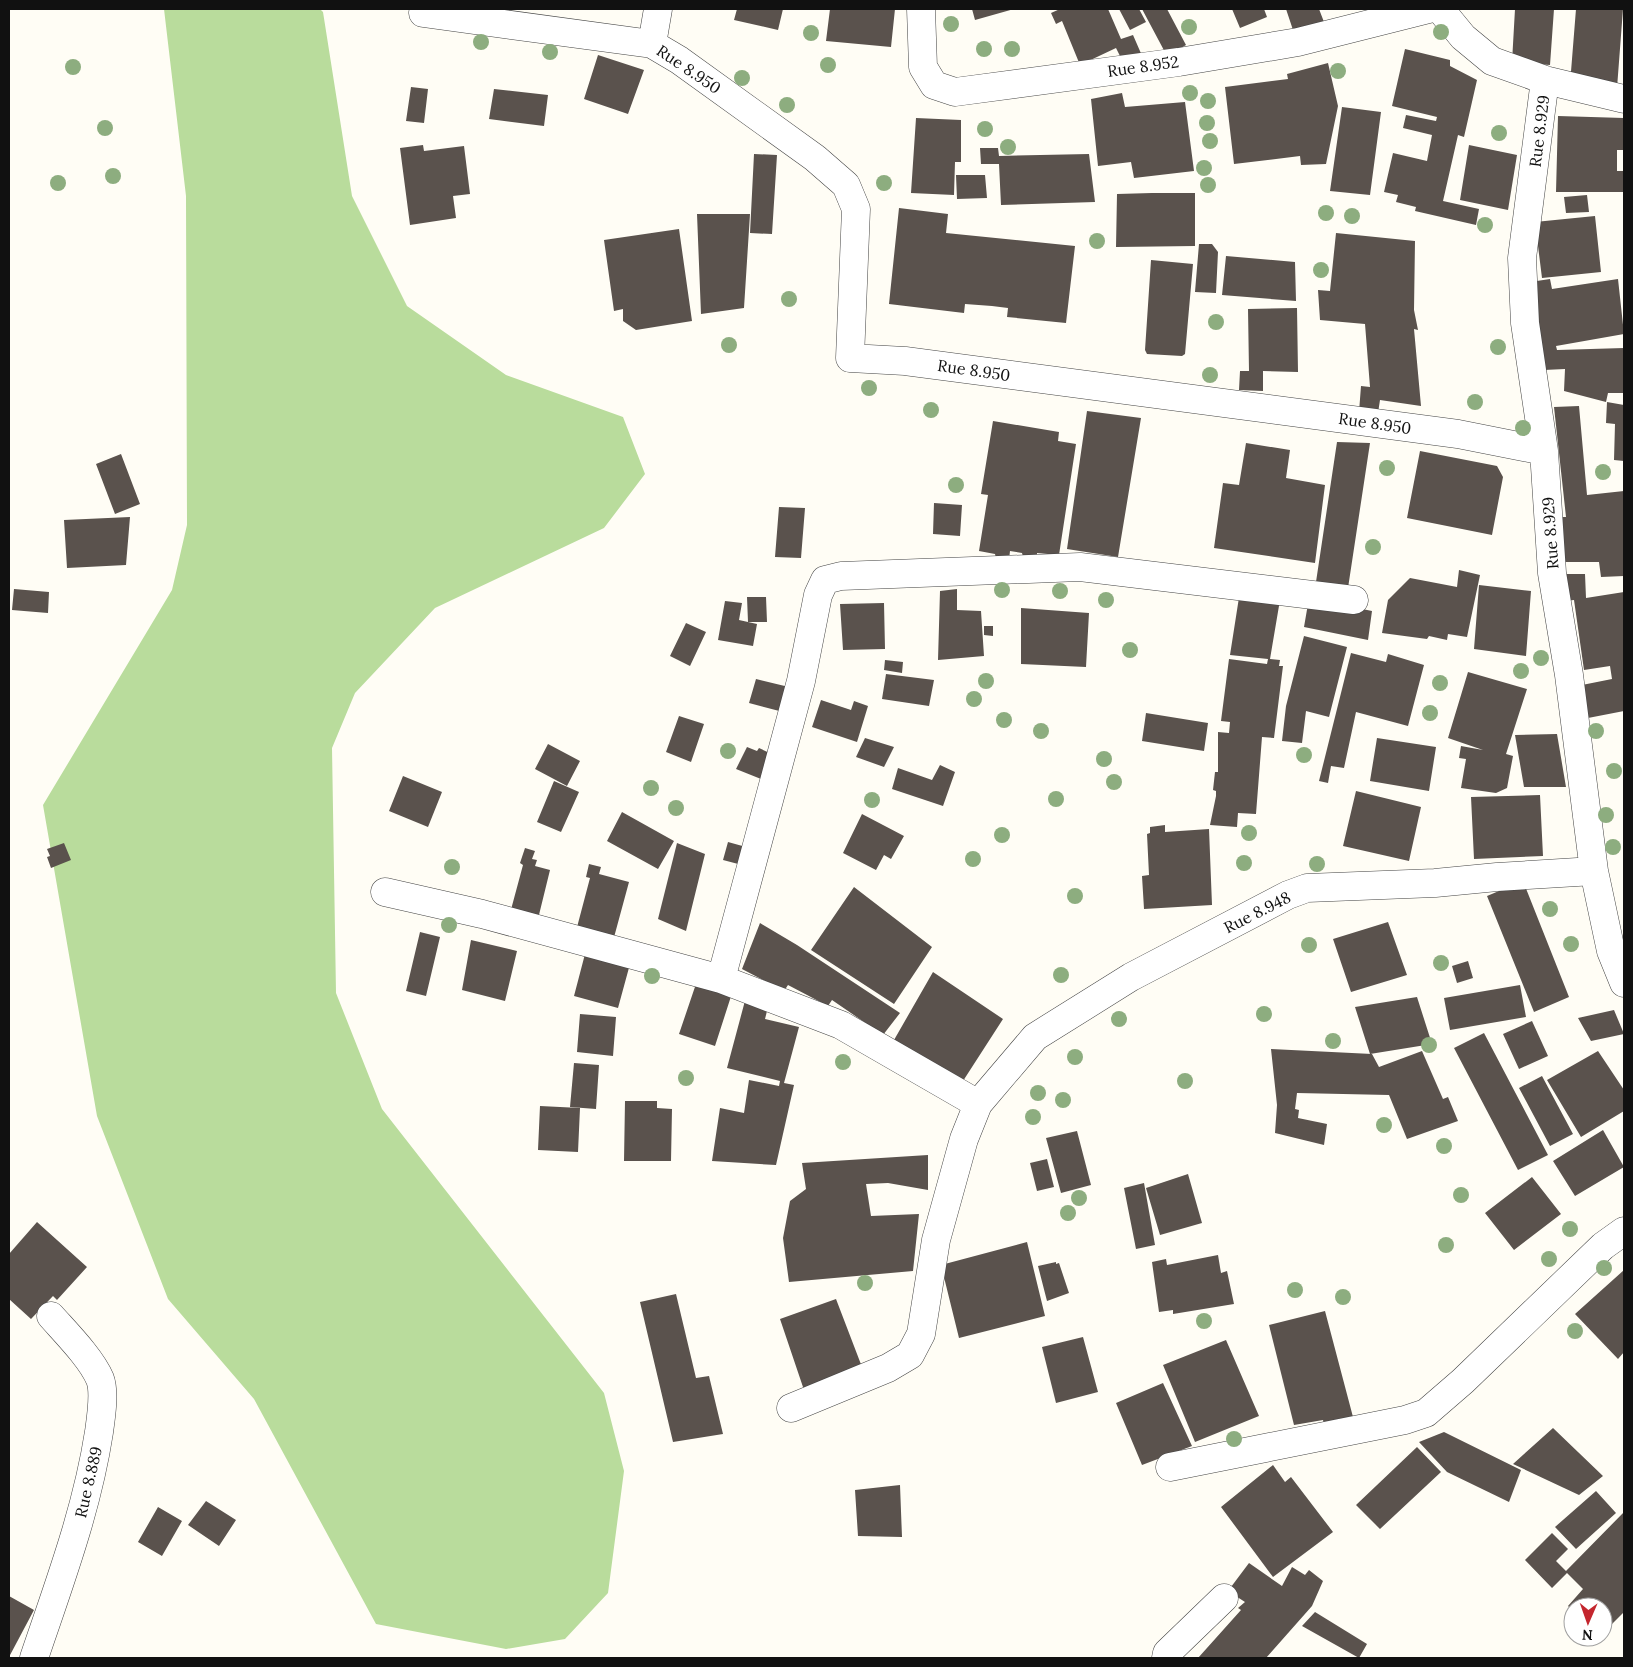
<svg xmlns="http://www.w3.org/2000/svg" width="1633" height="1667" viewBox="0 0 1633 1667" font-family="Lora,serif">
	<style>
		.forest { fill: #b9dc9c }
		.building { fill: #5a524d }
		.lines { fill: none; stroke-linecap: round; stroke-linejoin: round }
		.street-casing { stroke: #444; stroke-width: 29 }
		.street { stroke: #fff; stroke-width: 28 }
		.tree { fill: #8dad7f }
		.labels { text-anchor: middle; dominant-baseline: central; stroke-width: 5; stroke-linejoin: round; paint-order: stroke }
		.street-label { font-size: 16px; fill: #111; stroke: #fff }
	</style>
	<rect width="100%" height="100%" fill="#fffdf5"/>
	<!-- forest -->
	<path class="forest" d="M164,9H320L323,12L352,196L407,306L506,375L623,417L645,474L604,528L435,608L355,693L332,748L336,993L382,1109L604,1393L624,1471L608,1593L565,1639L506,1649L376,1624L254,1399L168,1299L97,1116L43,805L172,590L187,525L186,196Z"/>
	<!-- building -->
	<path class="building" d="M737,9H783L778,30L734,20Z
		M830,9H895L891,47L826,41Z
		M972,9H1014L975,20Z
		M1060,9H1108L1121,39L1133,35L1143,58L1124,64L1116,48L1080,65L1062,21L1056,24L1051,13Z
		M1119,9H1139L1146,22L1130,30Z
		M1142,9H1167L1186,45L1167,56Z
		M1232,9H1264L1267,17L1240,28Z
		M1286,9H1319L1324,22L1294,33Z
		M1515,9H1554L1550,65L1512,62Z
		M1576,9H1623L1617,88L1570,84Z
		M1405,49L1450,60V66L1477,80L1464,137L1458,135L1443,201L1479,209L1476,225L1415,211L1416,207L1396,202L1398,195L1384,192L1393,153L1427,161L1432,135L1403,128L1406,115L1436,121L1437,117L1392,106Z
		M598,55L644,70L628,114L584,99Z
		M1328,63L1338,106L1326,164L1301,165L1300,156L1234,164L1225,87L1288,79L1287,74Z
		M411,87L428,89L424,123L406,121Z
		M494,89L548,95L544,126L489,119Z
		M1122,93L1125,107L1185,102L1194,171L1134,178L1131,162L1098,166L1091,99Z
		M1342,107L1381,112L1370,195L1330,191Z
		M1558,116L1624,118V150H1617V171H1624V192H1556Z
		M916,118L961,120V162H955L954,195L911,193Z
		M423,145L424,151L464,146L470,194L453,196L456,218L410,225L400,148Z
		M1469,145L1517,155L1508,210L1460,200Z
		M980,148H998L999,156L1089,154L1095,202L1001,205L999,164H981Z
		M754,154L777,155L772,234L750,233Z
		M956,175H985L987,198L957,199Z
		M1152,193H1195V246L1116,247L1117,194Z
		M1587,195L1589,212L1566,213L1564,197Z
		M899,208L948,214L946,233L1075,246L1066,323L1007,317L1008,308L992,306L965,304L964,313L889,304Z
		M697,214H750L744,308L701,314Z
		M1595,216L1601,272L1542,278L1535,222Z
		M679,229L692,321L636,330L623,321V309L614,311L604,240Z
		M1336,233L1415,241L1414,310L1418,330L1414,329L1421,406L1380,400L1378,413L1359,412L1361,386L1370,387L1365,324L1320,320L1318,290L1330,291Z
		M1199,244H1212L1218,252L1216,293L1195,292Z
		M1226,256L1295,262L1296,301L1222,295Z
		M1151,260L1193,264L1185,354L1182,356L1147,354L1145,350Z
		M1550,279L1552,289L1618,279L1624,334L1556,346L1557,350L1624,348V393H1608L1606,402L1564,391L1565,369L1544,370L1530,282Z
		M1297,308L1298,372L1263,371V391L1239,390L1240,371H1249L1248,309Z
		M1607,402L1624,405V461L1614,460L1615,424L1606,423Z
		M1579,406L1587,495L1624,491V576L1601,577L1599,562H1563L1560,517H1566L1554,407Z
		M1087,411L1141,418L1118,557L1067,549Z
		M993,421L1059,432L1058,441L1076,444L1059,555L1037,553V560H1024L1022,553L1010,551L1009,560L997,562L995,554L979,551L988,495L981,494Z
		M1337,442L1370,443L1348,588L1316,582Z
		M1246,443L1290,450L1286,478L1325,485L1315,563L1214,548L1223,483L1239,485Z
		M1420,451L1497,466L1503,477L1492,535L1407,518Z
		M121,454L140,504L115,514L96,464Z
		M934,503L962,505L960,536L933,534Z
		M779,507L805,508L801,558L775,557Z
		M130,517L126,565L67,568L64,520Z
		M1459,570L1480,575L1467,637L1448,634L1447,640L1429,636L1427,639L1382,633L1388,600L1410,578L1457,587Z
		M1565,574H1585L1586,598L1624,592V711L1588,718L1582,685L1612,679L1610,666L1584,670L1574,600L1565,601Z
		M1479,585L1531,591L1526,656L1474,649Z
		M14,589L49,592L48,613L12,610Z
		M957,589V610L981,611L984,656L938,660L940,591Z
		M1240,591L1281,594L1270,659L1280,660L1279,666H1283L1274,738L1262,737L1256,814L1238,813L1237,827L1210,825L1216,796V791L1213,790L1215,772H1218V732L1229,733L1230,722L1221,721L1229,659L1267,664L1268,659L1230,655Z
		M747,597H766L767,622H748Z
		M1309,598L1372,611L1368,640L1304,627Z
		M725,601L742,603L739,620L757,624L753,646L718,640Z
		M884,603L885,649L843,650L840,604Z
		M1021,608L1089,613L1086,667L1021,664Z
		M686,623L706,632L690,666L670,656Z
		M984,626H993V636L984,635Z
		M1304,636L1347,647L1329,717L1306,711L1302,743L1282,741L1286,706Z
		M1351,653L1386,662L1388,654L1424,665L1408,726L1356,712L1344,768L1331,766L1328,783L1319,781Z
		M885,660L903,662L902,673L884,670Z
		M1468,672L1527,689L1506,754L1513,756L1507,788L1496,793L1461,788L1466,759L1459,758L1461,746L1483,750L1448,738Z
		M886,674L934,680L929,706L882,699Z
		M756,679L793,688L787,713L749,703Z
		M821,700L851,710L854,701L868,706L857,742L812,727Z
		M1146,713L1208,723L1204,751L1142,741Z
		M679,716L704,724L691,762L666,752Z
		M1557,734L1566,787H1524L1515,735Z
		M865,738L894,747L884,767L856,757Z
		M1377,738L1436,747L1429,791L1370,781Z
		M548,744L580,761L567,786L535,769Z
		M747,747L757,751L759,748L774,755L761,779L736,769Z
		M940,765L955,772L943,806L892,789L898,768L932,780Z
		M403,776L442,792L428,827L389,811Z
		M554,781L579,792L561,832L537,822Z
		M1356,791L1421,807L1409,861L1343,846Z
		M1540,795L1543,856L1474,859L1471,797Z
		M622,812L674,841L658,869L607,841Z
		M862,814L904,836L891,859L884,855L876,870L843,853Z
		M1165,825V832L1209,829L1212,905L1144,909L1142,876L1149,875L1147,834L1150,833V827Z
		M728,842L746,847L742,865L723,860Z
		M64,843L71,860L51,868L47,857L50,856L47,849Z
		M677,843L705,854L686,931L658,919Z
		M525,848L535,851L532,859L537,860L535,866L550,870L537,923L509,917L523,865L520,863Z
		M589,864L601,867L599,874L629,882L613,941L576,931L590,878L586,877Z
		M1523,881L1569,997L1534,1012L1487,896Z
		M854,887L932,947L894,1004L811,950Z
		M1388,922L1407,975L1351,992L1333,939Z
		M760,923L797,945L900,1013L883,1035L832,1000L828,1006L788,985L784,991L742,969Z
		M420,932L440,937L426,996L406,991Z
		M471,940L517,951L505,1001L462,990Z
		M585,954L630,964L618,1008L574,996Z
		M1468,961L1473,978L1457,983L1452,966Z
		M933,972L1003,1019L963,1081L894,1040Z
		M699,975L734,987L715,1046L679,1034Z
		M1520,985L1526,1017L1450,1030L1444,998Z
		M746,997L769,1003L765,1019L799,1027L784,1083L794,1085L776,1165L712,1161L720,1108L744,1113L749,1080L779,1086L780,1081L727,1068Z
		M1417,997L1432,1044L1370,1054L1355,1007Z
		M1614,1010L1624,1034L1591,1041L1578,1018Z
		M580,1014L616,1017L613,1056L577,1052Z
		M1532,1021L1548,1056L1519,1069L1503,1034Z
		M1484,1033L1548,1155L1518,1170L1454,1048Z
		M1271,1049L1372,1054L1379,1067L1422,1051L1443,1099L1448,1097L1458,1121L1407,1139L1389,1095L1297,1093L1295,1109L1299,1110L1298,1118L1327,1124L1324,1145L1275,1133L1277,1105Z
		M1598,1051L1624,1090V1111L1581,1137L1547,1080Z
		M574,1063L599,1065L596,1109L570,1107Z
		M1542,1076L1573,1134L1550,1146L1519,1088Z
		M625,1101H657V1108L672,1109L671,1161H624Z
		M540,1106L580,1108L578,1152L538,1150Z
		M1603,1130L1624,1167L1575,1196L1553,1161Z
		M1077,1131L1091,1185L1061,1193L1046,1138Z
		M928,1155V1190L888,1183L866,1184L871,1216L919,1214L913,1271L789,1282L783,1238L790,1201L806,1189L802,1163Z
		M1047,1159L1054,1187L1037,1191L1030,1163Z
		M1188,1174L1202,1223L1160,1235L1146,1188Z
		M1532,1177L1561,1214L1514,1250L1485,1213Z
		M1144,1183L1155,1245L1136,1249L1124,1188Z
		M37,1222L87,1267L57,1300L53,1296L31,1319L9,1299V1254Z
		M1027,1242L1045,1316L959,1338L941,1265Z
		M1218,1255L1221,1273L1227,1271L1234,1304L1173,1314V1310L1159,1312L1152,1262L1166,1259L1167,1265Z
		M1056,1262V1264L1059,1263L1069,1293L1047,1301L1038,1266Z
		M1624,1270V1352L1618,1359L1575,1314Z
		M676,1294L696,1378L709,1376L723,1434L673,1442L640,1302Z
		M836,1299L862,1367L804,1390L780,1319Z
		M1325,1311L1353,1417L1324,1424L1323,1420L1294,1425L1269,1325Z
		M1083,1337L1098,1392L1056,1403L1042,1347Z
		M1226,1340L1259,1416L1195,1442L1163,1365Z
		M1163,1383L1192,1446L1142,1465L1116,1403Z
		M1553,1428L1603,1476L1579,1495L1513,1464Z
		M1444,1432L1521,1470L1509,1502L1447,1472L1419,1442Z
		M1417,1447L1441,1472L1380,1529L1356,1505Z
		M1273,1465L1285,1482L1291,1477L1333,1532L1273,1577L1221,1507Z
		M900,1485L902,1537L858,1536L855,1490Z
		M1596,1491L1616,1513L1576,1549L1555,1527Z
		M206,1501L236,1520L219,1546L188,1525Z
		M158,1507L182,1521L162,1556L138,1542Z
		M1624,1512V1612L1603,1633V1607H1573V1611L1568,1606L1583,1589L1567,1573L1552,1588L1525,1560L1552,1533L1568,1549L1556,1561L1566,1571Z
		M1249,1563L1282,1586L1292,1567L1305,1575L1309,1570L1323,1581L1312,1606L1266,1658H1198L1241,1610L1238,1608L1245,1602L1228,1591Z
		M9,1596L34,1610L9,1657Z
		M1315,1612L1367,1644L1359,1658L1302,1626Z"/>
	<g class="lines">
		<!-- street casing -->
		<g class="street-casing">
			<path id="street" d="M658,9L652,44L679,60L815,158L846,185L856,209L850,358L905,361L1458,434L1544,451
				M921,9L923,67L934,85L955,92L1179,62L1298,42L1429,9
				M1440,9L1463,37L1492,61L1545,80L1624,99
				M423,13L652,44
				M1545,80L1522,258L1525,323L1544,451L1552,573L1569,675L1594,871L1611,951L1624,983
				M385,892L482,914L721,979L841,1025L978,1104
				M721,979L801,681L818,595L825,580L841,576L1080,567L1354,600
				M791,1408L888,1368L910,1355L921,1334L936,1240L964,1139L978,1104L1035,1037L1131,977L1288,895L1307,888L1435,883L1497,877L1594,871
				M1170,1467L1405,1420L1426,1413L1463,1381L1603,1246L1624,1231
				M34,1658C59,1584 87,1510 99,1432C101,1418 105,1392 100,1379C91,1358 66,1333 51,1316
				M1166,1658L1167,1653L1224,1598"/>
		</g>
		<!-- street -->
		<use href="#street" class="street"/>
	</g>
	<!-- trees -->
	<g class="tree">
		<circle cx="951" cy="24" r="8"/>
		<circle cx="1189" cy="27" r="8"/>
		<circle cx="1441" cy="32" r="8"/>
		<circle cx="811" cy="33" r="8"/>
		<circle cx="481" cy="42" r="8"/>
		<circle cx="984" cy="49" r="8"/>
		<circle cx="1012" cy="49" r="8"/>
		<circle cx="550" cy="52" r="8"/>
		<circle cx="828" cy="65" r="8"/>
		<circle cx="73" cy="67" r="8"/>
		<circle cx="1338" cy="71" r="8"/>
		<circle cx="742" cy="78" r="8"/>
		<circle cx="1190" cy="93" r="8"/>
		<circle cx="1208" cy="101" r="8"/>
		<circle cx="787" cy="105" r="8"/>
		<circle cx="1207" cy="123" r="8"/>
		<circle cx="105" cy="128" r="8"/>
		<circle cx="985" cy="129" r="8"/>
		<circle cx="1499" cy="133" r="8"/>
		<circle cx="1210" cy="141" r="8"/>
		<circle cx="1008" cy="147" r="8"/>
		<circle cx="1204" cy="168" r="8"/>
		<circle cx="113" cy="176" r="8"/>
		<circle cx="58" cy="183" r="8"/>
		<circle cx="884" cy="183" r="8"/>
		<circle cx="1208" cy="185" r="8"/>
		<circle cx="1326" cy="213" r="8"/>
		<circle cx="1352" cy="216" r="8"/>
		<circle cx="1485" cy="225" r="8"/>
		<circle cx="1097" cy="241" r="8"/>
		<circle cx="1321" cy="270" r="8"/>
		<circle cx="789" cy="299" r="8"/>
		<circle cx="1216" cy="322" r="8"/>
		<circle cx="729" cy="345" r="8"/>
		<circle cx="1498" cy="347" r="8"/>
		<circle cx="1210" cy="375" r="8"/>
		<circle cx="869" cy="388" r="8"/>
		<circle cx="1475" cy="402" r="8"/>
		<circle cx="931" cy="410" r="8"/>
		<circle cx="1523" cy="428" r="8"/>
		<circle cx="1387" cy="468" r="8"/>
		<circle cx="1603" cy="472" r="8"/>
		<circle cx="956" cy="485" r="8"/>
		<circle cx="1373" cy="547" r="8"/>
		<circle cx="1002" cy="590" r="8"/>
		<circle cx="1060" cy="591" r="8"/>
		<circle cx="1106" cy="600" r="8"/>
		<circle cx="1130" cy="650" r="8"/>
		<circle cx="1541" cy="658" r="8"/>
		<circle cx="1521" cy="671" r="8"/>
		<circle cx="986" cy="681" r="8"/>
		<circle cx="1440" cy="683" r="8"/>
		<circle cx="974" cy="699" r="8"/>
		<circle cx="1430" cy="713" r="8"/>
		<circle cx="1004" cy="720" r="8"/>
		<circle cx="1041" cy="731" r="8"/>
		<circle cx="1596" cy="731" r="8"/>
		<circle cx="728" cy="751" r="8"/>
		<circle cx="1304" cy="755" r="8"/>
		<circle cx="1104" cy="759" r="8"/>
		<circle cx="1614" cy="771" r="8"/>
		<circle cx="1114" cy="782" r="8"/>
		<circle cx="651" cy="788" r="8"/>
		<circle cx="1056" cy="799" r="8"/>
		<circle cx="872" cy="800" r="8"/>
		<circle cx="676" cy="808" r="8"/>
		<circle cx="1606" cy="815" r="8"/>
		<circle cx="1249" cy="833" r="8"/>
		<circle cx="1002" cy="835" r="8"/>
		<circle cx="1613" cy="847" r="8"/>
		<circle cx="973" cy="859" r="8"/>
		<circle cx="1244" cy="863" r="8"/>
		<circle cx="1317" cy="864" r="8"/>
		<circle cx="452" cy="867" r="8"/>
		<circle cx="1075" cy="896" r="8"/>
		<circle cx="1550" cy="909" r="8"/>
		<circle cx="449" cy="925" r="8"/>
		<circle cx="1571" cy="944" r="8"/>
		<circle cx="1309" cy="945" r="8"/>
		<circle cx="1441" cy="963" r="8"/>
		<circle cx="1061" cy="975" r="8"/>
		<circle cx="652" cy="976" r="8"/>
		<circle cx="1264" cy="1014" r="8"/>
		<circle cx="1119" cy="1019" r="8"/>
		<circle cx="1333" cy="1041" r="8"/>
		<circle cx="1429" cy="1045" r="8"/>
		<circle cx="1075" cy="1057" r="8"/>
		<circle cx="843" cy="1062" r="8"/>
		<circle cx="686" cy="1078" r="8"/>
		<circle cx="1185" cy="1081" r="8"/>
		<circle cx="1038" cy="1093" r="8"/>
		<circle cx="1063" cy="1100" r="8"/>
		<circle cx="1033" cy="1117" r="8"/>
		<circle cx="1384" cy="1125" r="8"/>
		<circle cx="1444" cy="1146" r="8"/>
		<circle cx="1461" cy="1195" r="8"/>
		<circle cx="1079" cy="1198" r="8"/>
		<circle cx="1068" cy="1213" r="8"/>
		<circle cx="1570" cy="1229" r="8"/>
		<circle cx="1446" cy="1245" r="8"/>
		<circle cx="1549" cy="1259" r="8"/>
		<circle cx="1604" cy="1268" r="8"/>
		<circle cx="865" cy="1283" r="8"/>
		<circle cx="1295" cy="1290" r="8"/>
		<circle cx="1343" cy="1297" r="8"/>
		<circle cx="1204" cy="1321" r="8"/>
		<circle cx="1575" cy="1331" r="8"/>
		<circle cx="1234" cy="1439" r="8"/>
	</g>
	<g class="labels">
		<!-- street labels -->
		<g class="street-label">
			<text transform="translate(1143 66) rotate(-8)">Rue 8.952</text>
			<text transform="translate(689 69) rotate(34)">Rue 8.950</text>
			<text transform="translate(1539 131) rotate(-83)">Rue 8.929</text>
			<text transform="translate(974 370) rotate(8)">Rue 8.950</text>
			<text transform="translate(1375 423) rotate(8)">Rue 8.950</text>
			<text transform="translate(1550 533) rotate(-94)">Rue 8.929</text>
			<text transform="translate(1257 912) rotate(-27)">Rue 8.948</text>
			<text transform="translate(88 1482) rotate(-77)">Rue 8.889</text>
		</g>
	</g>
	<!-- border -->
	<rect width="1633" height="1667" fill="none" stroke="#111111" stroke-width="20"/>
	<!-- north arrow -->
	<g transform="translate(1588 1622) rotate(182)"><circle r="24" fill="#ffffff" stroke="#a0a0a0"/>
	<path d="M0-4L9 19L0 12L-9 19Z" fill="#c4262e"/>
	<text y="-8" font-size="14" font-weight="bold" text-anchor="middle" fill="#111111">N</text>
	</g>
</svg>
